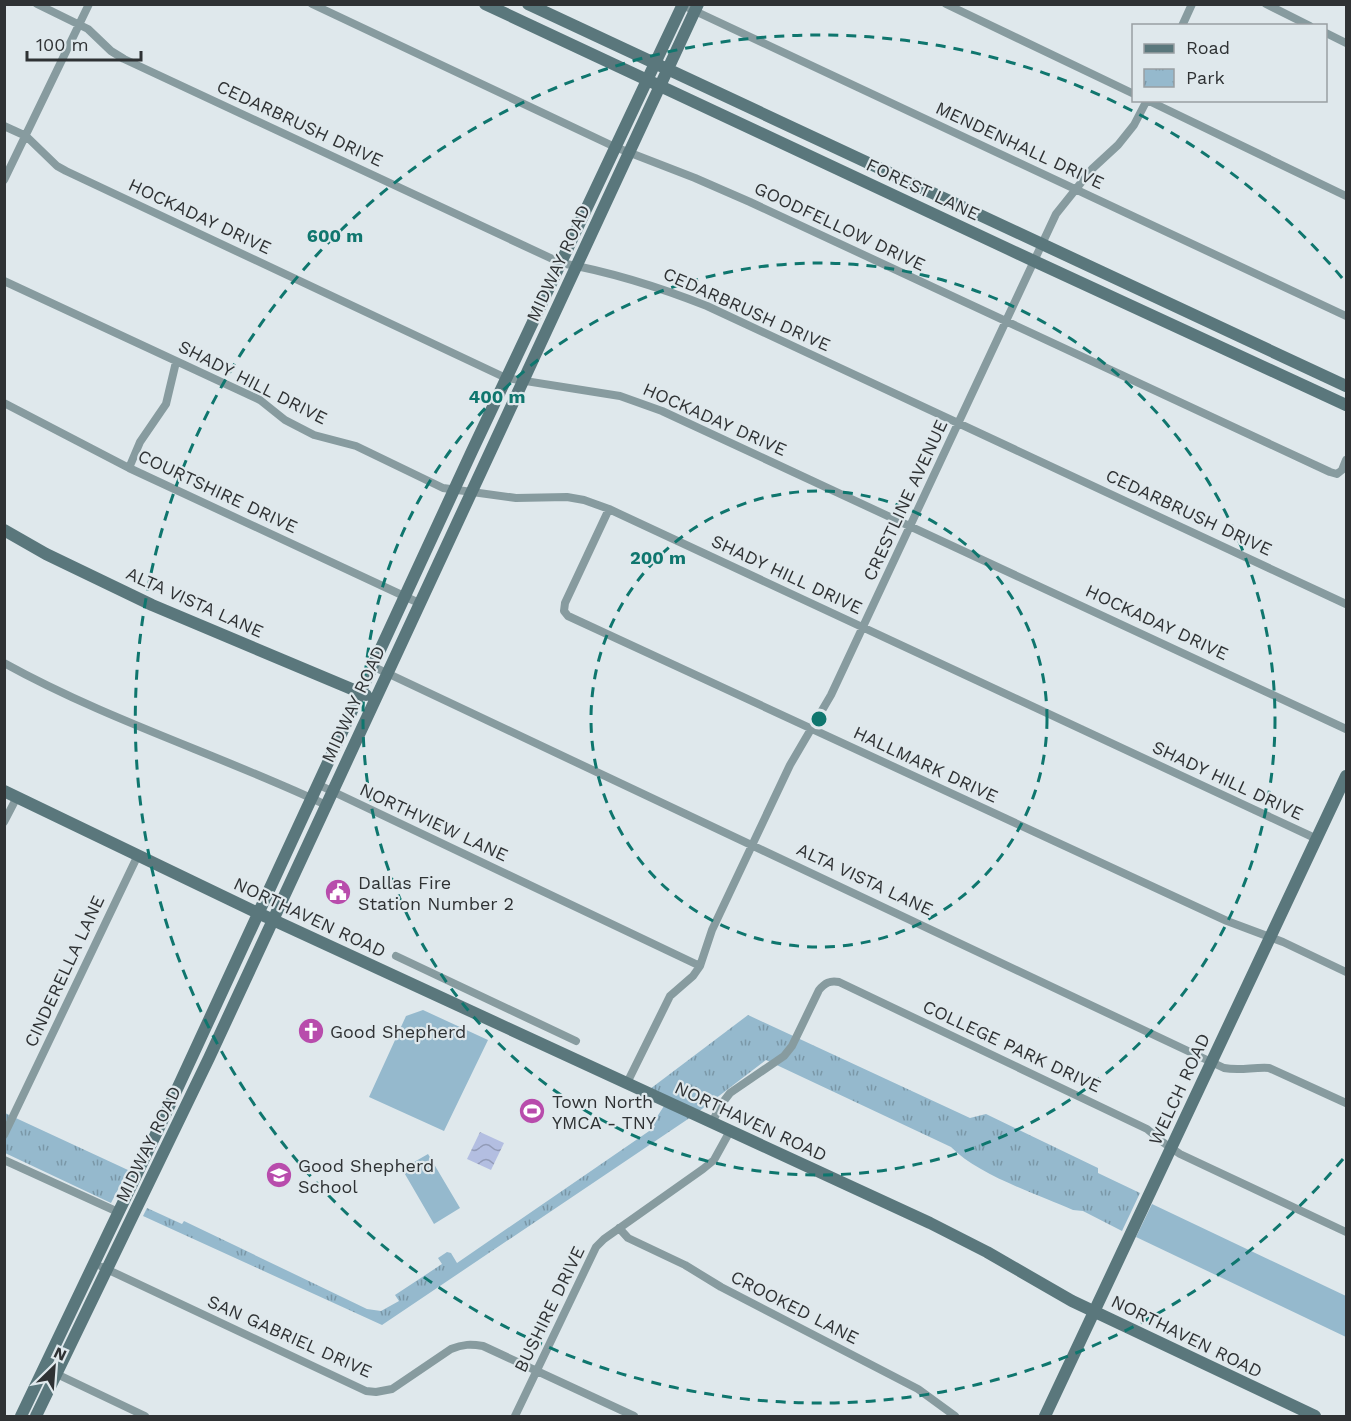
<svg xmlns="http://www.w3.org/2000/svg" width="1351" height="1421" viewBox="0 0 1351 1421" font-family="'Work Sans',sans-serif">
	<style>
		.green { fill: #95b9cd }
		.park { fill: url(#park-tufts) }
		.water { fill: url(#water-waves) }
		.lines { fill: none; stroke-linecap: round; stroke-linejoin: round }
		.street { stroke: #879b9f; stroke-width: 8 }
		.secondary { stroke: #5a777c; stroke-width: 12 }
		.ring { fill: none; stroke: #0f766e; stroke-width: 3; stroke-dasharray: 10 8 }
		.labels { text-anchor: middle; dominant-baseline: central; stroke-width: 4.5; stroke-linejoin: round; paint-order: stroke }
		.street-label { font-size: 18px; fill: #2f3234; stroke: #dfe8ec }
		.poi-label { font-size: 18px; fill: #2f3234; stroke: #dfe8ec; text-anchor: start }
		.centre { fill: #0f766e; stroke: #dfe8ec; stroke-width: 3 }
		.ring-label { font-size: 18px; text-anchor: middle; font-weight: bold; fill: #0f766e; stroke: #dfe8ec; stroke-width: 4.5; stroke-linejoin: round; paint-order: stroke }
	</style>
	<defs>
		<pattern id="park-tufts" width="24" height="20" patternUnits="userSpaceOnUse" patternTransform="scale(1.5)"><rect width="24" height="20" fill="#95b9cd"/><path d="M3 7l-1-3M5 7V3M7 7l1-3M15 17l-1-3M17 17v-4M19 17l1-3" fill="none" stroke="#7a97a7"/></pattern>
		<pattern id="water-waves" width="16" height="10" patternUnits="userSpaceOnUse" patternTransform="scale(1.5)"><rect width="16" height="10" fill="#b3bee1"/><path d="M0 5q4-4 8 0t8 0" fill="none" stroke="#929bb7"/></pattern>
	</defs>
	<rect width="100%" height="100%" fill="#dfe8ec"/>
	<!-- green -->
	<path class="green" d="M423,1010L488,1040L444,1131L369,1097L406,1016Z
		M428,1154L460,1208L434,1224L402,1169Z
		M1152,1204L1346,1296V1337L1136,1237Z"/>
	<!-- park -->
	<path class="park" d="M748,1015L970,1118L986,1114L1098,1168V1173L1140,1193L1122,1231L1083,1211L1073,1210C1037,1194 978,1175 951,1147L766,1060L698,1112L650,1089Z
		M664,1106L691,1117L382,1325L143,1216L147,1208L182,1224L184,1221L367,1309L381,1311L399,1301L395,1295L442,1264L438,1258L447,1252L451,1253L457,1263L655,1127L653,1123Z
		M5,1113L128,1170L111,1203L5,1153Z"/>
	<!-- water -->
	<path class="water" d="M480,1132L504,1143L491,1170L467,1159Z"/>
	<g class="lines">
		<!-- street -->
		<path class="street" d="M37,4L88,29L111,51L124,59L561,263C611,272 659,287 707,306L1346,604
			M312,4L615,147L695,178L750,202L1330,472L1337,474L1342,470L1346,460
			M680,4L1346,316
			M946,4L1134,94
			M1266,4L1310,26
			M1182,26L1192,4
			M1326,33L1346,43
			M1147,100L1346,196
			M4,126L26,136L57,166L66,171L506,378L620,396L662,411L1346,729
			M4,180L89,4
			M4,281L260,400L285,420L314,435L356,446L443,488L516,498L567,497L584,500L609,509L1317,839
			M4,403L129,468L419,603
			M129,468L140,442L166,404L176,362
			M609,509L565,603L564,611L568,616L1227,921L1283,942L1346,972
			M4,663C107,720 220,755 326,805
			M372,666L1224,1068C1240,1071 1253,1067 1269,1068L1346,1103
			M317,784L700,966
			M4,822L17,797
			M396,956L576,1041
			M627,1083L670,996L693,976L700,966L712,930L790,765L831,695L1056,214L1092,169L1118,145L1134,125L1147,100
			M712,1123L720,1106L730,1093L784,1056L792,1046L819,990C825,983 830,980 839,982L1147,1129L1164,1143L1180,1154L1346,1232
			M4,1135L138,855
			M4,1160L118,1212
			M619,1228L628,1238L685,1265L721,1287L918,1389L955,1416
			M102,1267L366,1391L376,1392L392,1389L451,1349C463,1344 471,1344 483,1346L634,1416
			M44,1368L145,1416
			M515,1416L596,1247L604,1239L703,1169L714,1160L730,1131"/>
		<!-- secondary -->
		<path class="secondary" d="M485,4L1034,261L1346,405
			M528,4L1346,386
			M4,530L46,554L152,605L366,695
			M4,791L258,913L930,1223L987,1252L1072,1301L1315,1416
			M21,1416L166,1113L472,451L683,4
			M36,1416L209,1058L698,4
			M1045,1416L1346,776"/>
	</g>
	<!-- distance rings -->
	<g class="ring">
		<circle cx="819" cy="719" r="228"/>
		<circle cx="819" cy="719" r="456"/>
		<path d="M1343 1159A684 684 0 1 1 1343 279"/>
	</g>
	<!-- icons -->
	<defs>
		<g id="civic-disc" transform="scale(1.35)"><circle r="9.5" fill="#b84cac" stroke="#dfe8ec"/><path d="M-.6-6.5H3V-4.5H.6V-3L4-1V1h2V6H-6V1h2V-1L-.6-3ZM-1.2 2.5V6h2.4V2.5Z" fill="#fff"/></g>
		<g id="church-disc" transform="scale(1.35)"><circle r="9.5" fill="#b84cac" stroke="#dfe8ec"/><path d="M-1.2-6h2.4v3.5h3.3v2.4h-3.3V6h-2.4V-.1h-3.3v-2.4h3.3Z" fill="#fff"/></g>
		<g id="stadium-disc" transform="scale(1.35)"><circle r="9.5" fill="#b84cac" stroke="#dfe8ec"/><path d="M0-5a6.5 5 0 1 0 0 10a6.5 5 0 1 0 0-10ZM-3.5-1.8h7v3.6h-7Z" fill="#fff"/></g>
		<g id="school-disc" transform="scale(1.35)"><circle r="9.5" fill="#b84cac" stroke="#dfe8ec"/><path d="M0-5L7-2L0 1L-7-2ZM-4 1L0 2.5L4 1V4Q0 6-4 4Z" fill="#fff"/></g>
	</defs>
	<g fill-rule="evenodd">
		<use href="#civic-disc" x="338" y="892"/>
		<use href="#church-disc" x="311" y="1031"/>
		<use href="#stadium-disc" x="532" y="1111"/>
		<use href="#school-disc" x="279" y="1175"/>
	</g>
	<g class="labels">
		<!-- street labels -->
		<g class="street-label">
			<text transform="translate(300 123) rotate(25)">CEDARBRUSH DRIVE</text>
			<text transform="translate(1020 145) rotate(25)">MENDENHALL DRIVE</text>
			<text transform="translate(923 189) rotate(25)">FOREST LANE</text>
			<text transform="translate(200 216) rotate(25)">HOCKADAY DRIVE</text>
			<text transform="translate(840 226) rotate(25)">GOODFELLOW DRIVE</text>
			<text transform="translate(558 263) rotate(-65)">MIDWAY ROAD</text>
			<text transform="translate(747 309) rotate(24)">CEDARBRUSH DRIVE</text>
			<text transform="translate(253 382) rotate(27)">SHADY HILL DRIVE</text>
			<text transform="translate(715 419) rotate(24)">HOCKADAY DRIVE</text>
			<text transform="translate(218 491) rotate(25)">COURTSHIRE DRIVE</text>
			<text transform="translate(905 500) rotate(-65)">CRESTLINE AVENUE</text>
			<text transform="translate(1189 512) rotate(25)">CEDARBRUSH DRIVE</text>
			<text transform="translate(787 574) rotate(25)">SHADY HILL DRIVE</text>
			<text transform="translate(195 602) rotate(24)">ALTA VISTA LANE</text>
			<text transform="translate(1157 622) rotate(25)">HOCKADAY DRIVE</text>
			<text transform="translate(353 704) rotate(-65)">MIDWAY ROAD</text>
			<text transform="translate(926 764) rotate(25)">HALLMARK DRIVE</text>
			<text transform="translate(1228 780) rotate(25)">SHADY HILL DRIVE</text>
			<text transform="translate(434 822) rotate(25)">NORTHVIEW LANE</text>
			<text transform="translate(865 879) rotate(25)">ALTA VISTA LANE</text>
			<text transform="translate(310 917) rotate(25)">NORTHAVEN ROAD</text>
			<text transform="translate(64 971) rotate(-65)">CINDERELLA LANE</text>
			<text transform="translate(1012 1046) rotate(25)">COLLEGE PARK DRIVE</text>
			<text transform="translate(1179 1089) rotate(-65)">WELCH ROAD</text>
			<text transform="translate(751 1121) rotate(25)">NORTHAVEN ROAD</text>
			<text transform="translate(148 1144) rotate(-64)">MIDWAY ROAD</text>
			<text transform="translate(795 1307) rotate(27)">CROOKED LANE</text>
			<text transform="translate(549 1309) rotate(-64)">BUSHIRE DRIVE</text>
			<text transform="translate(290 1336) rotate(24)">SAN GABRIEL DRIVE</text>
			<text transform="translate(1187 1336) rotate(26)">NORTHAVEN ROAD</text>
		</g>
		<!-- poi labels -->
		<g class="poi-label">
			<text x="358" y="882">Dallas Fire<tspan x="358" dy="21">Station Number 2</tspan></text>
			<text x="330" y="1031">Good Shepherd</text>
			<text x="552" y="1101">Town North<tspan x="552" dy="21">YMCA - TNY</tspan></text>
			<text x="298" y="1165">Good Shepherd<tspan x="298" dy="21">School</tspan></text>
		</g>
	</g>
	<circle cx="819" cy="719" r="9" class="centre"/>
	<g class="ring-label">
		<text x="335" y="242">600 m</text>
		<text x="497" y="403">400 m</text>
		<text x="658" y="564">200 m</text>
	</g>
	<!-- border -->
	<rect width="1351" height="1421" fill="none" stroke="#2f3234" stroke-width="12"/>
	<!-- legend -->
	<rect x="1132" y="24" width="195" height="78" fill="#dfe8ec" stroke="#999fa2" stroke-width="1.5"/>
	<rect x="1144" y="44" width="30" height="9" fill="#5a777c" stroke="#999fa2" stroke-width="1.5"/>
	<text x="1186" y="54" font-size="18" fill="#2f3234">Road</text>
	<rect x="1144" y="69" width="30" height="18" fill="url(#park-tufts)" stroke="#999fa2" stroke-width="1.5"/>
	<text x="1186" y="84" font-size="18" fill="#2f3234">Park</text>
	<!-- north arrow -->
	<g transform="translate(54 1367) rotate(25)" stroke="#dfe8ec" stroke-width="4.5" paint-order="stroke">
	<path d="M0-4.5L10 22L0 15L-10 22Z" fill="#2f3234"/>
	<text y="-9" font-size="16" font-weight="bold" text-anchor="middle" fill="#2f3234">N</text>
	</g>
	<!-- scale -->
	<path d="M27 51v9h114v-9" fill="none" stroke="#2f3234" stroke-width="3"/>
	<text x="36" y="51" font-size="18" fill="#2f3234" stroke="#dfe8ec" stroke-width="4.5" paint-order="stroke">100 m</text>
</svg>
